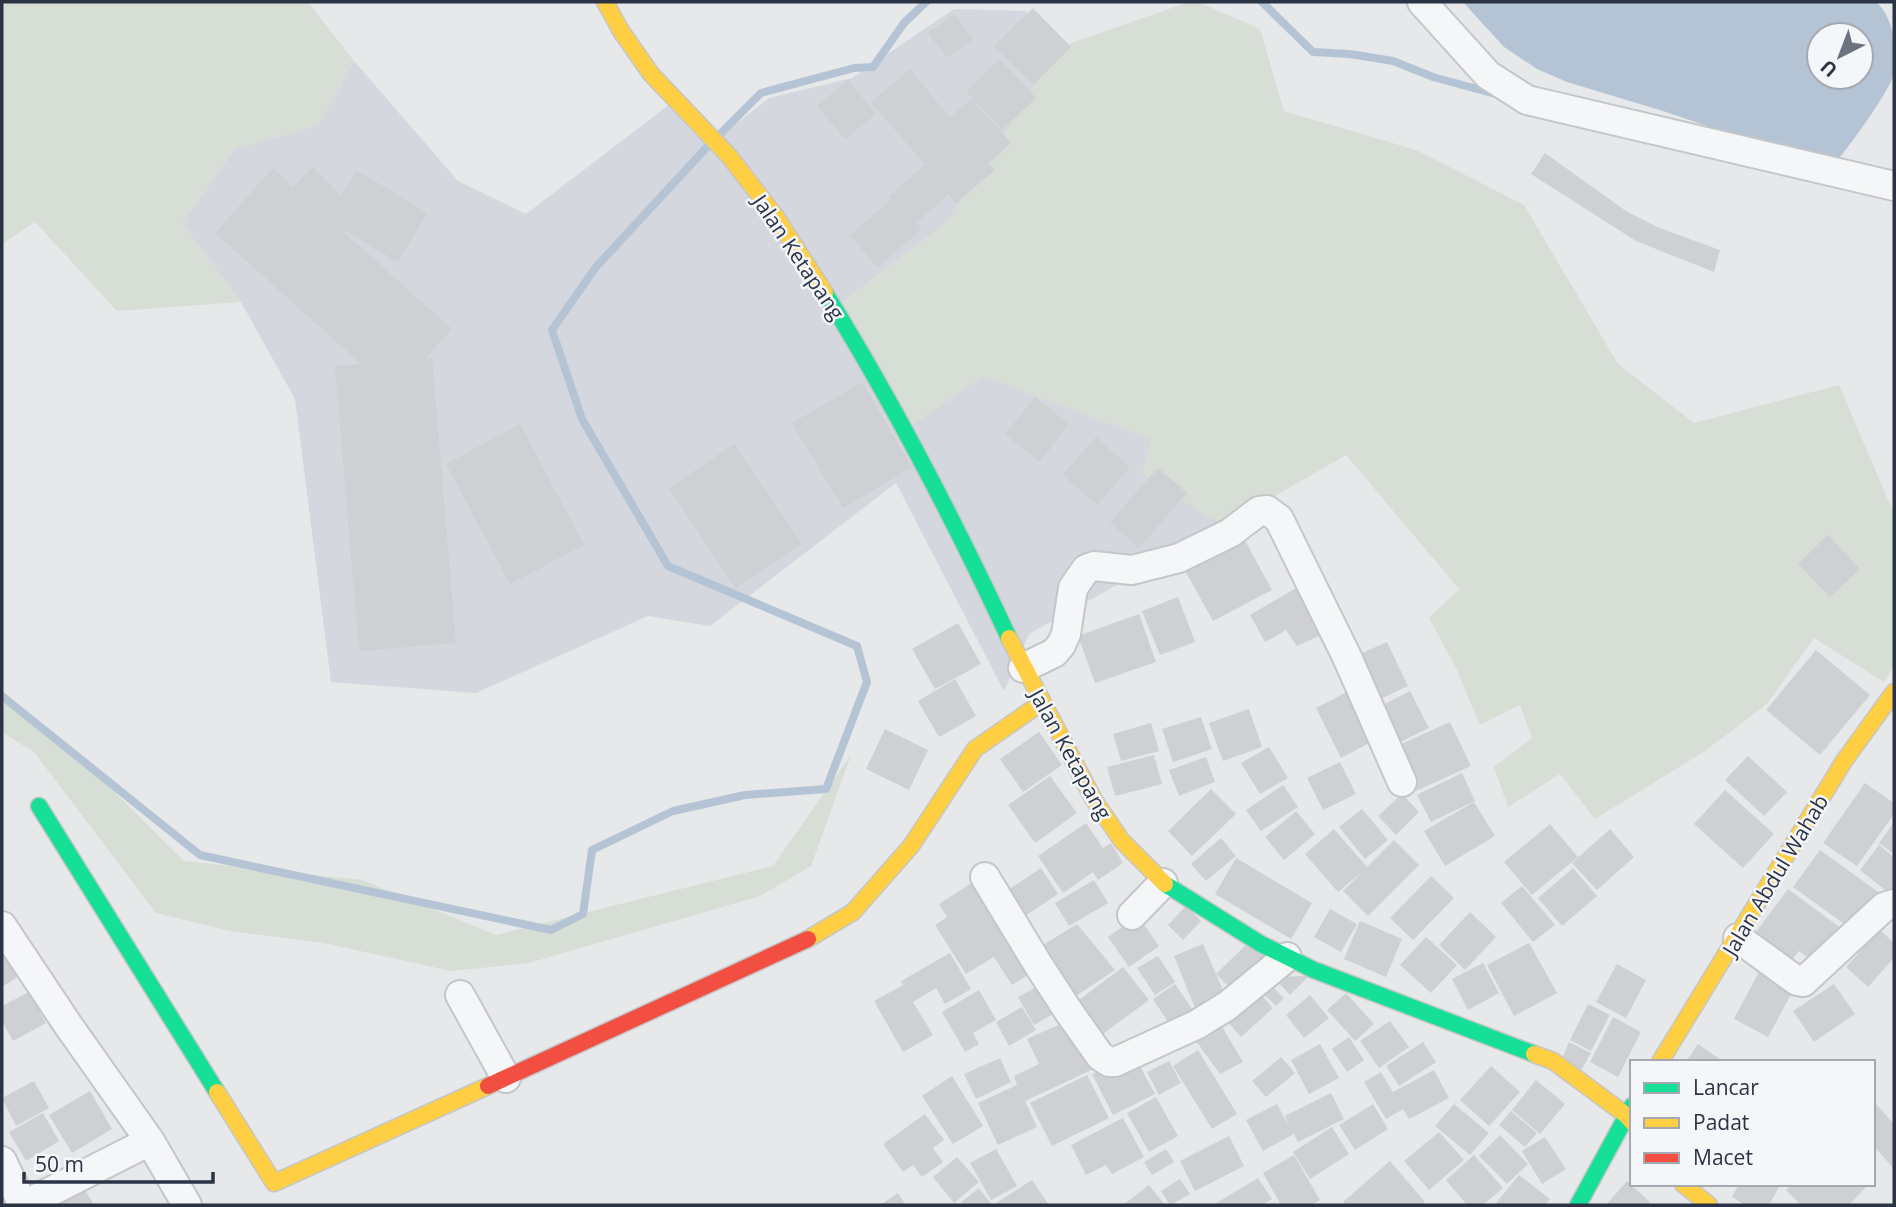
<svg xmlns="http://www.w3.org/2000/svg" width="1896" height="1207" viewBox="0 0 1896 1207" font-family="'Open Sans',sans-serif">
	<style>
		.built { fill: #d4d7dd }
		.green { fill: #d6ded6 }
		.water { fill: #b4c4d5; fill-rule: evenodd }
		.lines { fill: none; stroke-linecap: round; stroke-linejoin: round }
		.stream { stroke: #b4c4d5; stroke-width: 8 }
		.building { fill: #ced0d3 }
		.street-casing { stroke: #c4c6c8; stroke-width: 32 }
		.fast-casing { stroke: #c4c6c8; stroke-width: 19 }
		.slow-casing { stroke: #c4c6c8; stroke-width: 19 }
		.jam-casing { stroke: #c4c6c8; stroke-width: 19 }
		.street { stroke: #f5f6f7; stroke-width: 28 }
		.fast { stroke: #16e098; stroke-width: 16 }
		.slow { stroke: #ffcf43; stroke-width: 16 }
		.jam { stroke: #f24e42; stroke-width: 16 }
		.labels { text-anchor: middle; dominant-baseline: central; stroke-width: 5; stroke-linejoin: round; paint-order: stroke }
		.street-label { font-size: 21px; fill: #2b3445; stroke: #f4f6f9 }
	</style>
	<rect width="100%" height="100%" fill="#e6e8ea"/>
	<!-- built -->
	<path class="built" d="M954,9L1025,11L1060,47L947,222L838,306L912,425L984,376L1151,439L1223,526L1029,634L1004,691L896,483L710,626L648,616L476,693L331,682L295,399L241,302L182,223L235,149L318,125L354,61L458,181L526,214L678,98L718,138L769,98L852,78Z"/>
	<!-- green -->
	<path class="green" d="M2,2H308L354,61L318,125L235,149L182,223L241,302L117,311L35,222L2,244Z
		M1189,2H1198L1260,29L1284,111L1416,150L1524,205L1618,364L1694,423L1839,385L1894,514V665L1884,682L1814,638L1767,704L1705,751L1595,819L1560,774L1508,807L1494,767L1532,738L1520,705L1480,725L1456,668L1429,618L1459,589L1346,455L1223,526L1142,474L1151,439L984,376L913,425L837,307L947,222L1060,47Z
		M2,702L54,732L184,861L362,880L496,935L773,866L851,755L811,866L760,896L529,963L451,971L324,943L230,931L156,913L34,752L2,732Z"/>
	<!-- water -->
	<path class="water" d="M1463,2H1876C1895,19 1896,48 1894,73C1892,88 1847,150 1835,163H1816L1663,111L1567,82L1537,69L1504,47ZM1819,35H1861V77H1819Z"/>
	<g class="lines">
		<!-- stream -->
		<path class="stream" d="M1262,2L1313,52L1350,54L1393,61L1433,77L1499,95
			M721,133L761,93L854,68L873,67L904,23L926,2
			M2,696L200,855L551,930L583,914L592,850L673,811L745,795L826,789L867,682L857,646L668,566L582,419L552,330L596,267L707,147"/>
	</g>
	<!-- building -->
	<path class="building" d="M1033,8L1071,47L1033,85L994,46Z
		M954,14L973,39L947,58L928,33Z
		M1000,59L1036,98L1002,130L966,91Z
		M910,69L950,118L971,99L1011,143L989,163L995,170L956,203L949,194L916,223L922,229L877,267L850,235L891,200L888,197L925,165L871,102Z
		M848,80L876,114L845,139L817,106Z
		M1545,153L1626,211L1657,227L1720,250L1714,272L1636,241L1531,174Z
		M312,167L341,196L357,170L427,213L398,262L337,226L452,329L425,359L432,358L456,643L359,651L335,366L361,364L215,233L273,168L293,187Z
		M862,382L912,467L843,508L792,423Z
		M1035,397L1069,424L1040,462L1005,434Z
		M520,424L584,545L510,584L446,464Z
		M1096,437L1130,467L1097,505L1062,475Z
		M734,444L802,544L735,588L669,488Z
		M1158,468L1187,493L1139,548L1110,522Z
		M1242,535L1272,590L1213,621L1183,567Z
		M1828,535L1860,569L1830,597L1798,564Z
		M1296,588L1321,635L1297,646L1286,630L1265,642L1250,615Z
		M1178,597L1195,642L1160,655L1142,611Z
		M1139,614L1156,662L1095,683L1078,636Z
		M958,623L981,664L935,689L912,649Z
		M1387,642L1408,686L1374,702L1353,657Z
		M1816,650L1870,695L1820,755L1766,710Z
		M955,679L976,716L939,737L918,701Z
		M1349,691L1375,740L1341,758L1316,708Z
		M1410,691L1429,728L1396,744L1377,708Z
		M1249,709L1262,747L1223,761L1209,723Z
		M1201,717L1212,749L1173,762L1162,729Z
		M1450,722L1471,766L1416,791L1395,747Z
		M1151,723L1159,751L1121,761L1113,734Z
		M885,729L928,750L909,790L866,769Z
		M1039,732L1062,765L1023,792L1000,759Z
		M1269,747L1288,778L1260,794L1241,763Z
		M1154,755L1162,784L1115,796L1107,767Z
		M1748,756L1787,792L1764,816L1725,780Z
		M1206,757L1215,782L1179,796L1169,770Z
		M1340,762L1356,794L1323,810L1307,778Z
		M1462,773L1475,801L1431,822L1417,795Z
		M1050,776L1077,813L1035,843L1008,805Z
		M1865,783L1894,803V814L1857,866L1823,843Z
		M1283,785L1298,807L1261,831L1246,810Z
		M1211,789L1236,814L1192,856L1168,831Z
		M1725,790L1774,834L1743,868L1694,824Z
		M1402,794L1419,812L1396,835L1378,816Z
		M1474,802L1495,836L1445,866L1424,831Z
		M1362,809L1388,840L1365,859L1339,827Z
		M1296,811L1315,834L1284,860L1265,837Z
		M1894,822V854L1879,843Z
		M1086,823L1103,848L1111,843L1123,863L1098,880L1093,872L1063,893L1038,856Z
		M1550,824L1578,857L1532,895L1504,862Z
		M1334,829L1367,867L1394,840L1419,865L1368,916L1343,891L1363,871L1338,892L1305,854Z
		M1610,829L1634,857L1597,890L1572,863Z
		M1221,838L1236,856L1206,881L1191,864Z
		M1879,845L1894,857V897L1860,870Z
		M1820,850L1881,894L1854,931L1793,887Z
		M1236,858L1312,903L1291,939L1215,894Z
		M1041,868L1058,894L1022,918L1005,892Z
		M1573,868L1597,896L1562,926L1538,898Z
		M1431,876L1454,898L1413,940L1390,918Z
		M1094,880L1108,903L1069,926L1055,903Z
		M973,882L1036,970L1012,985L994,957L966,974L935,925L947,917L939,904Z
		M1522,886L1555,925L1533,942L1501,903Z
		M1788,889L1846,932L1820,967L1799,951L1786,967L1750,940Z
		M1186,906L1201,921L1183,940L1168,925Z
		M1330,909L1357,924L1341,952L1314,937Z
		M1470,912L1496,937L1465,970L1439,945Z
		M1138,916L1159,946L1129,967L1108,937Z
		M1360,921L1402,939L1386,977L1344,959Z
		M1077,924L1115,970L1067,1002L1032,952Z
		M1880,930L1894,943V958L1868,987L1846,967Z
		M1426,937L1457,965L1431,993L1400,965Z
		M1251,940L1273,962L1238,996L1216,974Z
		M1529,943L1557,993L1514,1016L1487,965Z
		M2,944L22,974L2,987Z
		M1203,944L1225,995L1195,1008L1174,956Z
		M950,953L971,989L945,1004L936,988L913,1002L933,1035L903,1052L874,1001L903,985L901,981Z
		M1158,956L1175,982L1155,995L1137,968Z
		M1483,963L1499,993L1468,1010L1452,979Z
		M1617,964L1646,980L1626,1018L1596,1002Z
		M1762,966L1796,985L1768,1037L1734,1019Z
		M1123,967L1149,1000L1096,1039L1071,1006Z
		M1309,976L1290,995L1273,977Z
		M1045,982L1060,1010L1034,1025L1018,997Z
		M1268,982L1284,998L1276,1006L1260,990Z
		M1175,984L1194,1012L1172,1028L1153,999Z
		M1834,984L1855,1014L1814,1042L1793,1011Z
		M979,990L996,1020L973,1033L979,1044L965,1052L942,1012Z
		M1257,990L1273,1008L1241,1037L1225,1019Z
		M29,992L46,1023L13,1041L2,1021V1006Z
		M1346,993L1374,1024L1355,1041L1327,1010Z
		M1310,995L1329,1018L1304,1038L1286,1015Z
		M1588,1004L1610,1015L1591,1051L1570,1040Z
		M1022,1007L1036,1030L1009,1046L996,1022Z
		M1613,1017L1641,1032L1618,1077L1590,1062Z
		M1069,1020L1100,1066L1025,1101L1037,1127L998,1145L978,1103L1017,1085L1014,1076L1039,1064L1027,1039Z
		M1218,1020L1243,1062L1220,1074L1193,1037Z
		M1390,1021L1409,1047L1379,1068L1360,1041Z
		M1349,1037L1364,1060L1347,1072L1332,1049Z
		M1423,1042L1436,1062L1399,1086L1386,1066Z
		M1569,1042L1591,1053L1579,1074L1560,1064Z
		M1320,1044L1339,1078L1309,1094L1291,1060Z
		M1698,1044L1724,1062H1686Z
		M1198,1050L1237,1114L1212,1129L1173,1066Z
		M1134,1055L1155,1094L1113,1115L1092,1074Z
		M1281,1057L1295,1073L1266,1097L1252,1081Z
		M1000,1058L1011,1082L976,1099L964,1074Z
		M1169,1061L1181,1083L1159,1095L1147,1072Z
		M1491,1066L1520,1092L1489,1126L1460,1100Z
		M1434,1070L1449,1098L1409,1119L1403,1109L1386,1119L1364,1082L1381,1072L1393,1092Z
		M1087,1075L1109,1118L1052,1146L1030,1103Z
		M952,1076L983,1126L953,1144L922,1096Z
		M1536,1080L1565,1104L1540,1134L1512,1110Z
		M34,1081L49,1108L16,1126L2,1098Z
		M90,1091L112,1129L72,1153L49,1115Z
		M1331,1093L1344,1119L1298,1142L1294,1134L1263,1151L1246,1120L1277,1104L1289,1127L1285,1116Z
		M1156,1097L1178,1136L1149,1152L1127,1113Z
		M1873,1101L1894,1124V1169L1873,1145Z
		M1373,1104L1388,1129L1355,1150L1339,1125Z
		M1454,1104L1489,1133L1470,1155L1435,1126Z
		M1511,1111L1537,1133L1525,1147L1499,1125Z
		M43,1113L59,1141L26,1161L9,1132Z
		M925,1114L944,1140L933,1148L943,1162L922,1177L913,1165L903,1172L883,1144Z
		M1123,1118L1144,1157L1112,1174L1106,1165L1086,1175L1071,1145Z
		M1332,1127L1349,1154L1310,1179L1293,1152Z
		M1439,1132L1464,1160L1429,1190L1404,1161Z
		M1500,1135L1528,1164L1507,1184L1479,1156Z
		M1229,1136L1244,1166L1195,1191L1180,1161Z
		M1545,1137L1566,1169L1542,1184L1522,1151Z
		M996,1149L1017,1186L991,1200L970,1163Z
		M1166,1149L1174,1162L1152,1175L1144,1162Z
		M1294,1155L1320,1200L1311,1205H1281L1263,1173Z
		M1474,1155L1503,1188L1483,1205H1467L1446,1180Z
		M957,1157L979,1182L954,1203L933,1177Z
		M1390,1161L1425,1202L1421,1205H1346L1343,1202Z
		M1519,1175L1550,1199L1545,1205H1499L1496,1203Z
		M1258,1178L1272,1199L1262,1205H1213Z
		M1180,1179L1190,1194L1170,1205L1161,1191Z
		M1032,1180L1049,1205H993Z
		M1627,1181L1650,1202L1647,1205H1606Z
		M1739,1184H1781L1769,1205H1745L1732,1197Z
		M1792,1184H1869L1849,1205H1801L1786,1190Z
		M1149,1185L1165,1205H1123Z
		M979,1188L992,1205H964L961,1202Z
		M85,1190L94,1205H60Z
		M898,1193L906,1205H880Z"/>
	<g class="lines">
		<!-- street casing -->
		<g class="street-casing">
			<path id="street" d="M1422,2L1488,75L1527,100L1894,186
				M1023,668L1054,653L1061,645L1066,634L1073,588L1086,569L1094,566L1132,570L1179,558L1230,533L1259,511L1267,510L1279,519L1347,657L1402,782
				M985,877L1039,966L1069,1012L1100,1056L1109,1062H1115L1196,1025L1227,1006L1287,957
				M1132,915L1163,883
				M2,926L68,1025L150,1141L187,1205
				M1738,938L1797,981L1803,982L1884,907L1894,904
				M460,995L506,1078
				M2,1161L23,1205
				M24,1205L150,1141"/>
		</g>
		<!-- fast casing -->
		<g class="fast-casing">
			<path id="fast" d="M825,293C894,404 954,520 1009,638
				M39,806L217,1092
				M1165,884L1261,944L1314,970L1534,1054
				M1578,1205L1632,1106"/>
		</g>
		<!-- slow casing -->
		<g class="slow-casing">
			<path id="slow" d="M605,2L621,31L651,74L729,156L776,217L825,293
				M1009,638L1094,800L1122,841L1165,884
				M808,939L853,912L911,846L975,749L1041,703
				M1534,1054L1553,1061L1626,1115L1632,1122
				M1660,1062L1844,761L1894,692
				M217,1092L274,1183L488,1086
				M1683,1184L1709,1205"/>
		</g>
		<!-- jam casing -->
		<g class="jam-casing">
			<path id="jam" d="M488,1086L808,939"/>
		</g>
		<!-- street -->
		<use href="#street" class="street"/>
		<!-- fast -->
		<use href="#fast" class="fast"/>
		<!-- slow -->
		<use href="#slow" class="slow"/>
		<!-- jam -->
		<use href="#jam" class="jam"/>
	</g>
	<g class="labels">
		<!-- street labels -->
		<g class="street-label">
			<text transform="translate(799 257) rotate(56)">Jalan Ketapang</text>
			<text transform="translate(1071 754) rotate(61)">Jalan Ketapang</text>
			<text transform="translate(1775 875) rotate(-59)">Jalan Abdul Wahab</text>
		</g>
	</g>
	<!-- border -->
	<rect width="1896" height="1207" fill="none" stroke="#2b3445" stroke-width="7"/>
	<!-- legend -->
	<rect x="1630" y="1060" width="245" height="126" fill="#f4f6f9" stroke="#a4a8b1" stroke-width="2"/>
	<rect x="1644" y="1083" width="35" height="10" fill="#16e098" stroke="#a4a8b1" stroke-width="2"/>
	<text x="1693" y="1095" font-size="21" fill="#2b3445">Lancar</text>
	<rect x="1644" y="1118" width="35" height="10" fill="#ffcf43" stroke="#a4a8b1" stroke-width="2"/>
	<text x="1693" y="1130" font-size="21" fill="#2b3445">Padat</text>
	<rect x="1644" y="1153" width="35" height="10" fill="#f24e42" stroke="#a4a8b1" stroke-width="2"/>
	<text x="1693" y="1165" font-size="21" fill="#2b3445">Macet</text>
	<!-- north arrow -->
	<g transform="translate(1840 56) rotate(222)"><circle r="33" fill="#f4f6f9" stroke="#a4a8b1" stroke-width="2"/>
	<path d="M0-5L12 26L0 18L-12 26Z" fill="#6c737f"/>
	<text y="-10" font-size="19" font-weight="bold" text-anchor="middle" fill="#2b3445">U</text>
	</g>
	<!-- scale -->
	<path d="M24 1172v10h189v-10" fill="none" stroke="#2b3445" stroke-width="3.5"/>
	<text x="35" y="1172" font-size="21" fill="#2b3445" stroke="#f4f6f9" stroke-width="5" paint-order="stroke">50 m</text>
</svg>
